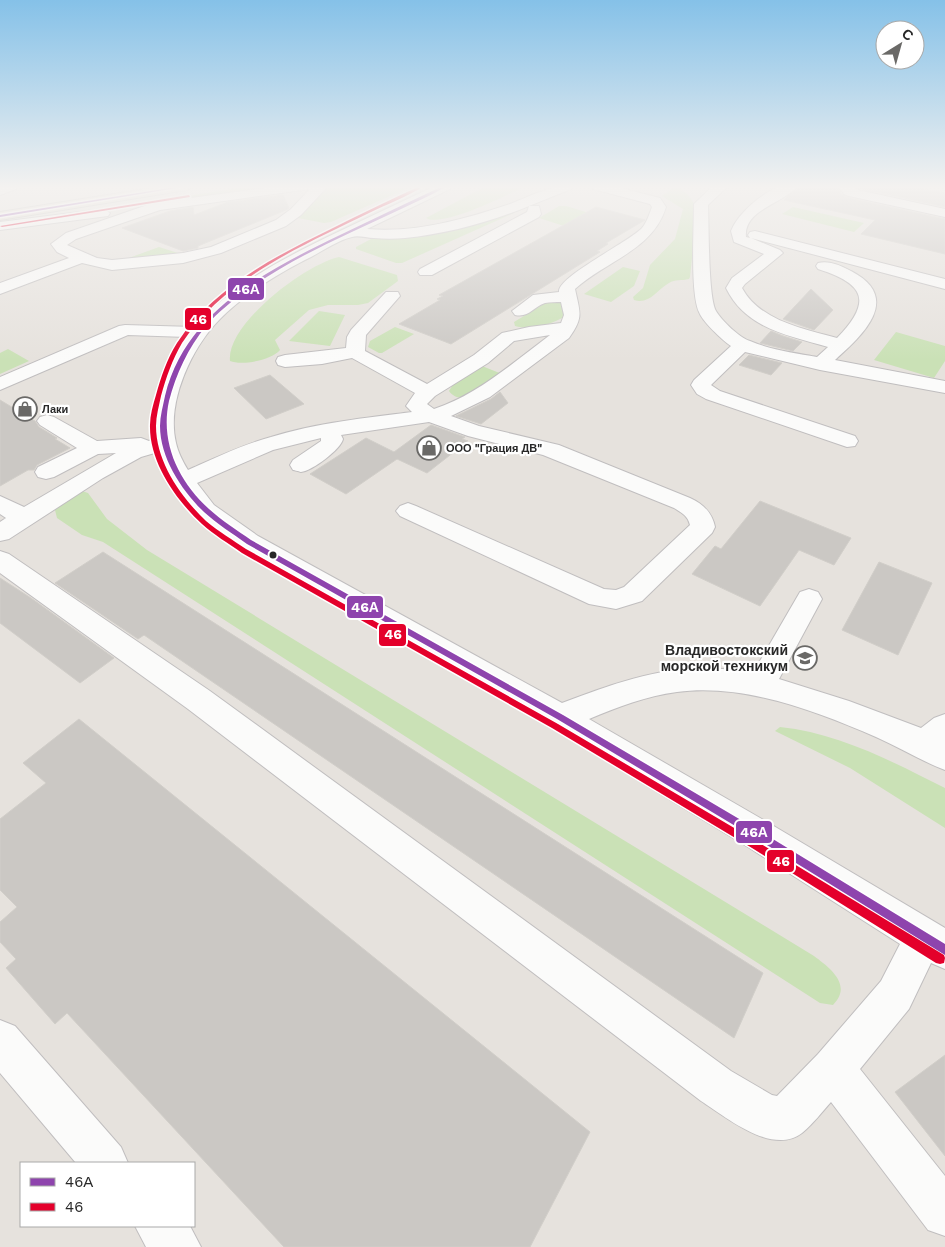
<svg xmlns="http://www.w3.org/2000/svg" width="945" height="1247" viewBox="0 0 945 1247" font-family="'Work Sans',sans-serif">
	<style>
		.green { fill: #cae1b6 }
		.building { fill: #cbc8c4; stroke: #d1cec9 }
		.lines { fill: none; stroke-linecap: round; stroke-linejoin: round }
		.minor-casing { stroke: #c0bebf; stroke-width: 2 }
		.major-casing { stroke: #bfbdbc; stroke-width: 2 }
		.minor { fill: #fbfbfa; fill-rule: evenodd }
		.major { fill: #e5dfd3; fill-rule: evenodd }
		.bus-1-casing { stroke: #fff; stroke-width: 3 }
		.bus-2-casing { stroke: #fff; stroke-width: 3 }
		.bus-1 { fill: #8e44ad; fill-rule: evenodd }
		.bus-2 { fill: #e4002b; fill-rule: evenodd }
		.bus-dot { fill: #282828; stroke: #fff; stroke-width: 2 }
		.labels { text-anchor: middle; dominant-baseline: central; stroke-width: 4.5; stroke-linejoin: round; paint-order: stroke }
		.far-poi-label { font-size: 11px; font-weight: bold; fill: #282828; stroke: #fff; text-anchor: start }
		.poi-label { font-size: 14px; font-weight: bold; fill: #282828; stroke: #fff; text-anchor: end }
		.line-badge { stroke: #fff; stroke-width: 2 }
		.badge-label { font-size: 14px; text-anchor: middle; font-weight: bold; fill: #fff }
	</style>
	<rect width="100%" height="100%" fill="#e6e2dd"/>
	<!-- green -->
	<path class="green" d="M250,186H298L148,205L139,204Z
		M331,186H413L331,222L324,223L298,218L326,188Z
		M486,186H525C508,195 442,228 426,218Z
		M674,187C684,188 694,201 697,210L690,277L689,279C682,281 675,279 669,283C657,290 649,305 634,300L633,297L643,288L650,265L675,239L683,209L662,196Z
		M559,206H566L589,213L564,226L539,218Z
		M793,207L864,223L854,232L782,214Z
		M513,211L515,212L514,213L402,263H396L356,249V247L371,239L406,237Z
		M159,247L178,253L126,259Z
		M339,257L397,275L398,281L368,303L358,305H328L309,310L275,340L280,350C272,360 242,366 230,361C226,324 306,264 339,257Z
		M623,267L640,271L634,286L611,302L584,294Z
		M547,302L564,303L566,316C551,324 532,331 515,326L514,322Z
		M319,311L345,315L330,346L289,341Z
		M395,327L414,334L382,353H379L368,347L370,341Z
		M896,332L945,346V361L934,378L874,360Z
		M8,349L29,361L0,374V353Z
		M482,366L497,372L500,373L498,376C485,385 462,409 449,391C455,379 471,373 482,366Z
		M82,491L88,493L107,519L147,550L814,956C830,968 853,985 833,1005L820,1003L103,542L82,535L57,518L55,510Z
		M780,727C839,733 893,762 945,788V828L850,768L775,731Z"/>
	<!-- building -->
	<path class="building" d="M799,186H837L842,195L849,198L945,219V254L861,234L875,220L784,200Z
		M855,186H908L945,193V207L859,188Z
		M283,195L289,208L286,210L198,246V248L183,251L122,228L170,211L193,207L194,215L228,202Z
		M596,207L645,220L606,243L608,244L597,251L600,252L451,344L399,324L440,300L437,299L443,296L439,295Z
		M811,289L833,310L814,330L783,319Z
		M771,331L783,336L802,342L793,351L760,343Z
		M749,355L782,363L771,375L739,365Z
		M270,375L304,404L266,419L234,388Z
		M500,392L508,403L481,424L456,416L491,399Z
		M0,400L35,421L39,427L57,438L55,439L70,448L37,465L34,470H28L0,486Z
		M431,425L465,437L462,439L468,441L427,473L397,459L346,494L310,474L366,438L394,452Z
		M760,501L851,538L834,565L799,550L760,606L692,574L715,546L721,549Z
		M103,552L763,973L734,1038L144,635L138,639L55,583Z
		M879,562L932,583L898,655L842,630Z
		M0,578L31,598L114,658L80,683L0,623Z
		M79,719L590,1132L530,1247H284L67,1013L55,1024L6,968L16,959L0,942V922L17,907L0,890V819L46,783L23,763Z
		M945,1055V1156L895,1092Z"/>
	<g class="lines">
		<!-- minor casing -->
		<g class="minor-casing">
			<path id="minor" d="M0,186H18L16,189L0,195Z
				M280,186H328L301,215L286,226L221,253L183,263L112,270L82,263L0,294V283L69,258L57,252L51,244L66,233L153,203ZM310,189L291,209L276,220L211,247L183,253L112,260L97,258L67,245L76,239L160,210Z
				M435,186H452L450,189L367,229C415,233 462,220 507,205C529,197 549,185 573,186L571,189L529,206H539L541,214L539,217L432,275H420L418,272L420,269L527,212L529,206C490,222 447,234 405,238C395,239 384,239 374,238C367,238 358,235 352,237C338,240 323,251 311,257C282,271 243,295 220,319C192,347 166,402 176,443C178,452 183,462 188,470C215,458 242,445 271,437C316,423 365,418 412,412L406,406L415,393L352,358L322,364L285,367L278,365L276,361L278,357L285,355L346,348L347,337L351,330L386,292H398L400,296L366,335L365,351L427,384L474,355L502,333L529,327L561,323L564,315L561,302C556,302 550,302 545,303C533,307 529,318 515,315L512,311L533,295L559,292C557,277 629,242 642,228C647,222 649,215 652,207L650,204L593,189L592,186H613L660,198L666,207C653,250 606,261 575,289C580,313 584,317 569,338L490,397L451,416L479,426L559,445L690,498C703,504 712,512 715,527L712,533L642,601L616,609L589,604L400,516L396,511L400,506L408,503L416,506L604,589L616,590L624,587L690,525C688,516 682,513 674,508L543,455L468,436L429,422L341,435L343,439C341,449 312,471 301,472C301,472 294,470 293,470L290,465L293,460L321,441V438L273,450L197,483L214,505L258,536L562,703C629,678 680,659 753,673L800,592L809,589L818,592L822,599L779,679L849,701L921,728L934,718L945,714V770C921,761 899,747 876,737C816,711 743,683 677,692C646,696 618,707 589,719L772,825L945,928V969L931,963L909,1009L860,1069L945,1176V1236L928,1230L831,1102C822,1112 813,1124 802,1133C772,1156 726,1117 701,1101L188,709L0,573V551L9,554L210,691L731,1071L772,1095L777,1096L818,1054L881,981L900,944L748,847L549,726L240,548L198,515L172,481L158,452L141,457L103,478L9,539L0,541V522L6,518L0,514V496L24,507L116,453L98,454L54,477L46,479L38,477L35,472L38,467L77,448L40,425L37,421L40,417L47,415L54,417L97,441L141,438L149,441L154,439C150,402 166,367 187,337L128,335L0,390V377L119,326L125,325L194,327C234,283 286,257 338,232C370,217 403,201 435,186ZM550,335C514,362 477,395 434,409L427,404L435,396L488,363L514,341Z
				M713,186H728L708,205C709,225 708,297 716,311C722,321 740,338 750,341C771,350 795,353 817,357L828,347C788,335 746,329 726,288L732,278L764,254L734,242L731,231C738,213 763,192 781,186C786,185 793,186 797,186C786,203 743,209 746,237L750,238L748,235L750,232L755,231L945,279V289L751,238L780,250L783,253L745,284L742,288C760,321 804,329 837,338C872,302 866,284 818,269L816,266L818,263C829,260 842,266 851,271C903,298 863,335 835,360L945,381V393L820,370L745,352L711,385L720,391L855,436L858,441L855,446L847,447L706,399L697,394L691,385L694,380L731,346C722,340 702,321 699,312C690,292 694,228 694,204Z
				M839,186H852L858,190L945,209V217L849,196L844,194Z
				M103,209L110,213L108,216L0,230V222Z
				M0,1020L15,1026L121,1147L128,1163H76L0,1073Z
				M135,1226H190L201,1247H146Z"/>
		</g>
		<!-- major casing -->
		<g class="major-casing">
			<path id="major" d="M164,186H194L187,190L0,220V212Z"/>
		</g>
		<!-- minor -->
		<use href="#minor" class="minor"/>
		<!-- major -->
		<use href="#major" class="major"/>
		<!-- bus-1 casing -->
		<g class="bus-1-casing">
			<path id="bus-1" d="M182,186H189L0,217V215Z
				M443,186H447C432,195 415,202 399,210C348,234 295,256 249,289C233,300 218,312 206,326C188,348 176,374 169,401C160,442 178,481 209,509C222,521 237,530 251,540L563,715L763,833L945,944V955L757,839L557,719L247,544C232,533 217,524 204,512C182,491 160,458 160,426C160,416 163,406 165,396C186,310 268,270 340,235C374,219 408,202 443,186Z"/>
		</g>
		<!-- bus-2 casing -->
		<g class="bus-2-casing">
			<path id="bus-2" d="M420,186H424C407,197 387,204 369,213C304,245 223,279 182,343C172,360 166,378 161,396C159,406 156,416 156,426C156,462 181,497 206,521C219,532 233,540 246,549L558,724L758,842L944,955L945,958L944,963L940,964L936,963L752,848L552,728L242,553C228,543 214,535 202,524C176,500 149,462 150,425C150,415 153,405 156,395C161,377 167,359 177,343C213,288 274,257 331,229C360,214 390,200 420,186Z
				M189,195L190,197L2,227L0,226Z"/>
		</g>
		<!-- bus-1 -->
		<use href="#bus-1" class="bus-1"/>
		<!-- bus-2 -->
		<use href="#bus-2" class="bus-2"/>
	</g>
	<!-- sky -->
	<linearGradient id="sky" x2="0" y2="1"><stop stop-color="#85c1e8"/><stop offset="0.52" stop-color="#f4f2f0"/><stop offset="1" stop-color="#f4f2f0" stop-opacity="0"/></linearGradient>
	<rect width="945" height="360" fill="url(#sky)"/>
	<!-- icons -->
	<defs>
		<g id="shop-ring" transform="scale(1.25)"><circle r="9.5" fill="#fff" stroke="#6a6967" stroke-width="1.5"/><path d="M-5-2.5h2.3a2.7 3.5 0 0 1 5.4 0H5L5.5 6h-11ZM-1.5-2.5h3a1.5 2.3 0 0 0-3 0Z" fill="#6a6967"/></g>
		<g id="university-ring" transform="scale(1.25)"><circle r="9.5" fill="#fff" stroke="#6a6967" stroke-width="1.5"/><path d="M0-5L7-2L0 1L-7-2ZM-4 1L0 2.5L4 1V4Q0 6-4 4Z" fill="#6a6967"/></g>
	</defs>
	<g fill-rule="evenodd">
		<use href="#shop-ring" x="25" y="409"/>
		<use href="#shop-ring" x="429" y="448"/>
		<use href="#university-ring" x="805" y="658"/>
	</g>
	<!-- markers -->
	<circle class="bus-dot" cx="273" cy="555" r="4.5"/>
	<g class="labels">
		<!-- far-poi labels -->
		<g class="far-poi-label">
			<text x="42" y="409">Лаки</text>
			<text x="446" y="448">ООО "Грация ДВ"</text>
		</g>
		<!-- poi labels -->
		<g class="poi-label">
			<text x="788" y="650">Владивостокский<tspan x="788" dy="16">морской техникум</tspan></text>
		</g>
	</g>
	<g class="line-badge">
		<rect x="227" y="277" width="38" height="24" rx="5" fill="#8e44ad"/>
		<rect x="184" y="307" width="28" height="24" rx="5" fill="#e4002b"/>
		<rect x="346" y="595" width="38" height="24" rx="5" fill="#8e44ad"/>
		<rect x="378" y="623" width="29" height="24" rx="5" fill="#e4002b"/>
		<rect x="735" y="820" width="38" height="24" rx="5" fill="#8e44ad"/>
		<rect x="766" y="849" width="29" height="24" rx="5" fill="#e4002b"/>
	</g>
	<g class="badge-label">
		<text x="246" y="294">46А</text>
		<text x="198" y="324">46</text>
		<text x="365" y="612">46А</text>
		<text x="393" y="639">46</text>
		<text x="754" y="837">46А</text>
		<text x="781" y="866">46</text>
	</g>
	<!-- legend -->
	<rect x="20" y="1162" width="175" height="65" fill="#ffffff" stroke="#a9a9a9"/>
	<rect x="30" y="1178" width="25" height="8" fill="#8e44ad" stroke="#a9a9a9"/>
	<text x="65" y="1187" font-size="15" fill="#282828">46А</text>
	<rect x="30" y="1203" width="25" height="8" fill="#e4002b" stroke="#a9a9a9"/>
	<text x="65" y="1212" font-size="15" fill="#282828">46</text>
	<!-- north arrow -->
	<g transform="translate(900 45) rotate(37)"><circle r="24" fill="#ffffff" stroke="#a9a9a9"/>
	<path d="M0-4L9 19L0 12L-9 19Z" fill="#6a6967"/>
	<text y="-8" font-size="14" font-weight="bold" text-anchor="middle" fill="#282828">С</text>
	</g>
</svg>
